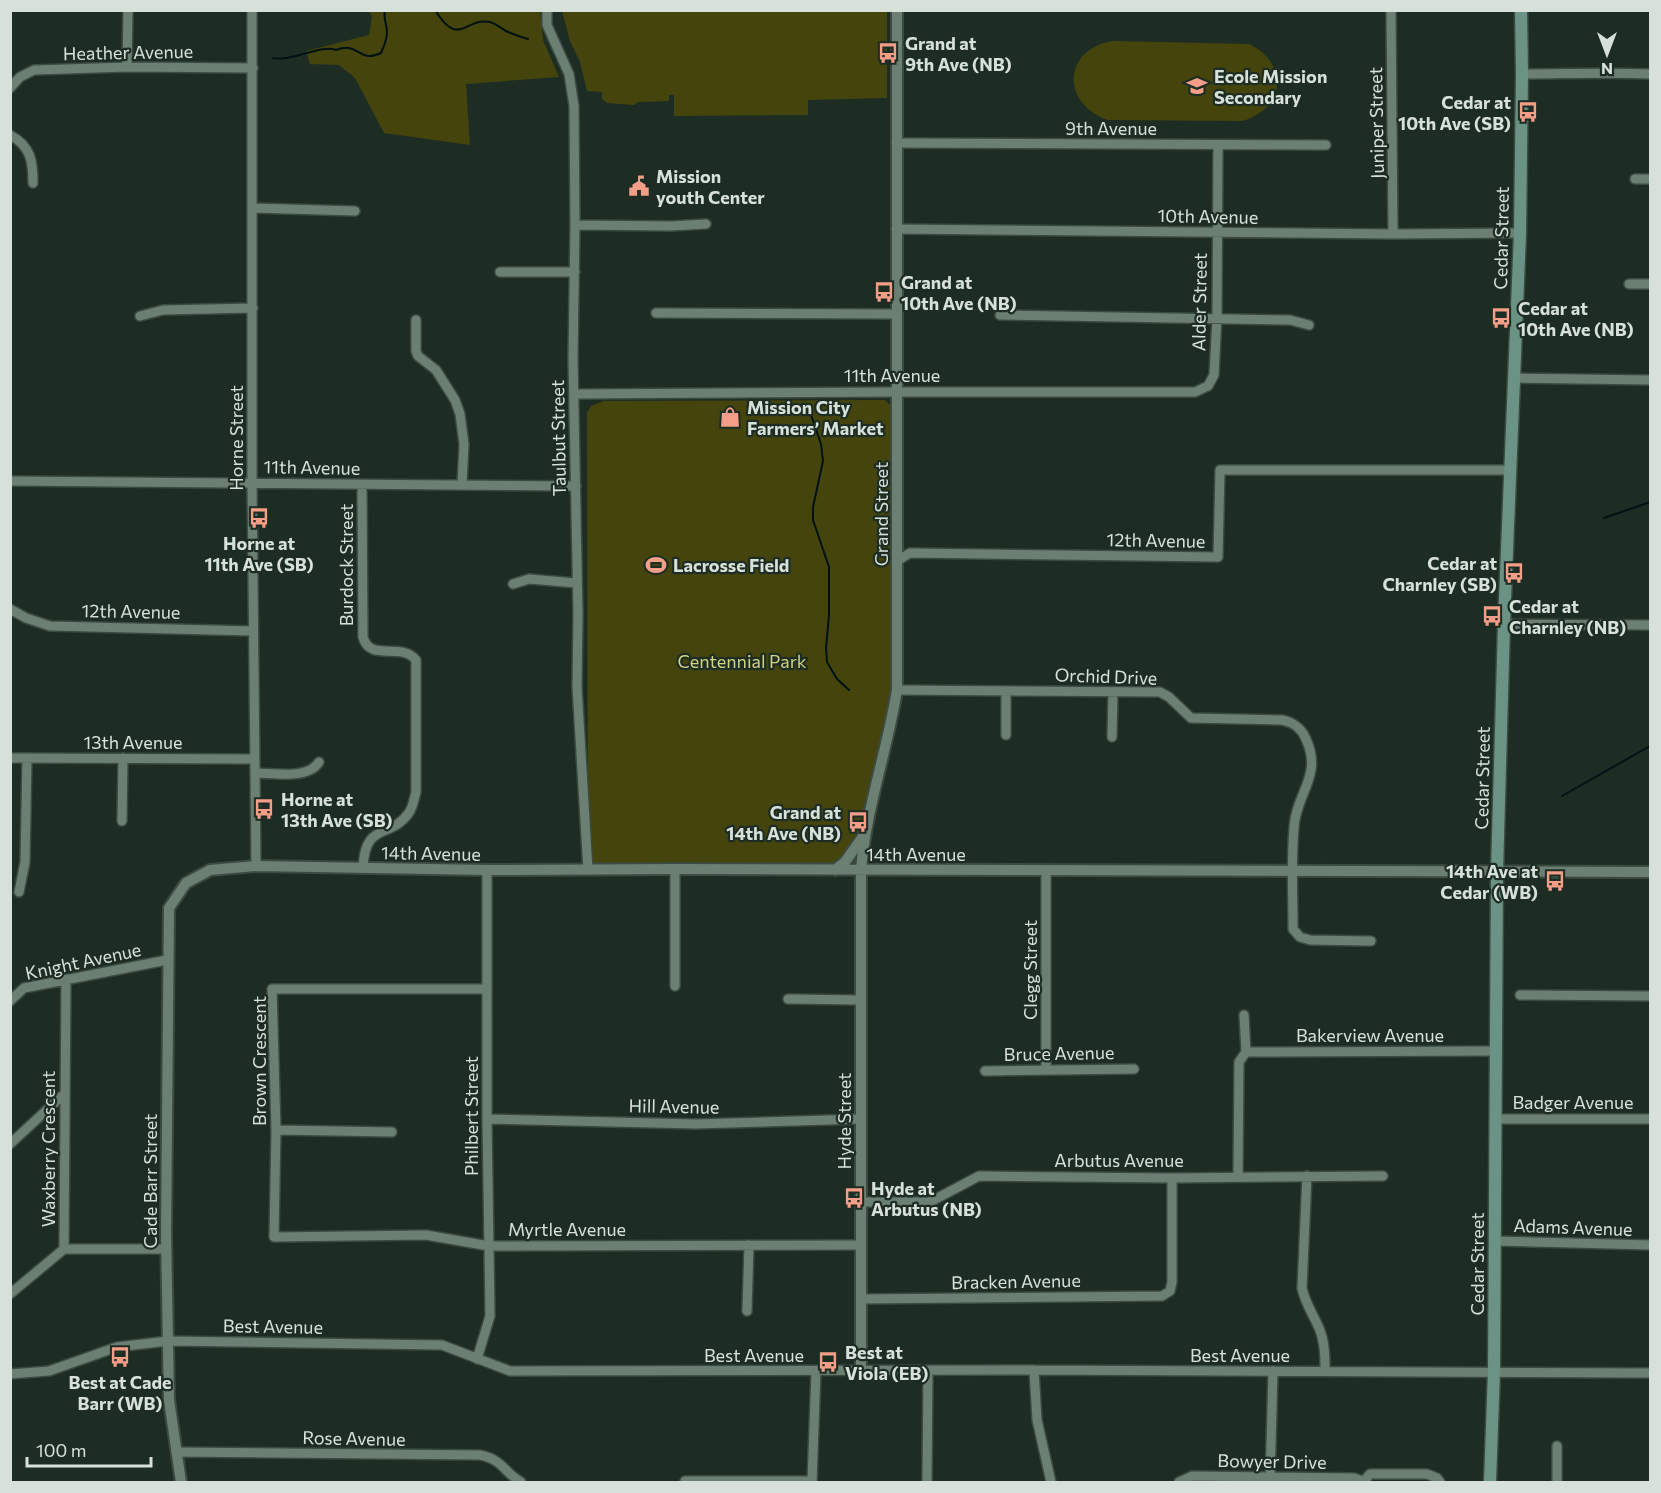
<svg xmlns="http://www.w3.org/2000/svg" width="1661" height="1493" viewBox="0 0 1661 1493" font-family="Commissioner,sans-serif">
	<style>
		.green { fill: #45440d }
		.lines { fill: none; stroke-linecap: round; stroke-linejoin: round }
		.stream { stroke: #001214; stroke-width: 2 }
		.minor-casing { stroke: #3c4b42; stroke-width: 12 }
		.tertiary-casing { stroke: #3c4b42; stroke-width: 14 }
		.secondary-casing { stroke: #3c4b42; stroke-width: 15 }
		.minor { stroke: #6c7f73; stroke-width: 9 }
		.tertiary { stroke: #6c7f73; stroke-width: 10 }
		.secondary { stroke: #6a9386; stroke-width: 12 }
		.labels { text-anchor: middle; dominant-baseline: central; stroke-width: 4.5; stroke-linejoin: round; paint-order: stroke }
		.poi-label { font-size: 18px; font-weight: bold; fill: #d7e1da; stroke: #1d2d24; text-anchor: start }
		.street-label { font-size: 18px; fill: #d7e1da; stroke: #1d2d24 }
		.park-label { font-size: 18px; fill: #d3d280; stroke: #1d2d24 }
	</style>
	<rect width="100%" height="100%" fill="#1d2d24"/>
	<!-- green -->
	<path class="green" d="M369,11H540L543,40L559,77L466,84L470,145L384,133L355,78L339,65L310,64L306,51L369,35L372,17Z
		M562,11H887V98L808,100V115L674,116V95H669V101L638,102L634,105L607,103L602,99V92L587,91L580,62L570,41Z
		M1113,41L1249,44C1290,64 1285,109 1242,121L1108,120C1060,103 1063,49 1113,41Z
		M885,400L891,406L897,552V690L861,870H588L587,413L591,406L604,401Z"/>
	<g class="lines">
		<!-- stream -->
		<path class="stream" d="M435,10C459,49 465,17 490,22C497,24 500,28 506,31C512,34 521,37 528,39
			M273,58C290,62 323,44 336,50C360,41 358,64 381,53C384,46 387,40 387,32C387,24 383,19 385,10
			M810,412L821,444L823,461L813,507V520L829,567V615L826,648L827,662L837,679L849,690
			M1604,518L1650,502
			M1562,796L1650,746"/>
		<!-- minor casing -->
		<g class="minor-casing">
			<path id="minor" d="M252,10V482L256,866
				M547,10V25L569,74L574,106L575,225L573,359L578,614L577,687L588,870
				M1391,10L1393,234
				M127,67L128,10
				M1522,74C1565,74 1608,72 1650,74
				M10,88L20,77L34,70L127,67L253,68
				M10,135C31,146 33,162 33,183
				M896,143L1326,145
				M1635,179H1650
				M253,208L355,211
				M575,225L671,226L706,224
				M896,229L1393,234L1520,233
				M500,272H575
				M1629,284H1650
				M656,313L896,314
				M1000,315L1290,320L1309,325
				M140,316L163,310L253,308
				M416,320V351L418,356L436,370L455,400L460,414L464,444L462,484
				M1515,378L1650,380
				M575,394L897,392H1195L1208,386L1214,375L1217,317L1218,145
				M10,481L576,486
				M362,485L363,637C370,663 401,641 416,660V792C414,799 413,808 408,814C390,839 365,821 363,868
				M897,561L910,553L1218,557L1220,470H1511
				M513,584L529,579L576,583
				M10,609L26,618L50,626L253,631
				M1504,624L1650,625
				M897,690L1160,692L1169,697L1191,718L1282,720C1293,722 1302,729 1306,739C1323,776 1296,793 1294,827C1291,861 1293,895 1293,929L1300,937L1310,940L1371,941
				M1006,735V691
				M1112,737L1113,692
				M10,758L255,759
				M255,773C273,773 308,780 319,762
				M122,821L123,758
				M19,892L25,862L27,758
				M675,986V869
				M487,989H272L276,1130L274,1237L426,1235L489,1246L861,1245
				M1520,995L1650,996
				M788,999L861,1000
				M10,1001L24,988L167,960
				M1246,1052L1495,1051
				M1046,1070V871
				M985,1071L1134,1069
				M487,1119L696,1124L861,1119
				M1495,1119H1650
				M276,1130L392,1132
				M10,1144L64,1094
				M1307,1176L1302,1288C1305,1303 1313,1314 1319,1328C1325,1342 1325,1357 1325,1371
				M1238,1177L1239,1062L1246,1052L1244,1015
				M860,1202H930L979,1176L1172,1178L1383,1176
				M1495,1241L1650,1245
				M64,1249L66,979
				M64,1249H166
				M10,1294L64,1249
				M861,1299L1162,1296L1170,1291L1172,1282V1178
				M747,1311L749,1245
				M477,1359L490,1316L487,1119V870
				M1034,1370L1037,1420L1051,1482
				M10,1374L49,1371L117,1347L168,1341L442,1345L510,1371L1034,1370L1650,1373
				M176,1452L480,1455C504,1460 503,1472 521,1482
				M685,1481H812
				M1364,1481L1370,1474H1427L1437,1478L1440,1482
				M812,1482L816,1371
				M927,1482L928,1371
				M1179,1482L1192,1476L1354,1478L1366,1482
				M1270,1482L1273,1371
				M1557,1482V1446"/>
		</g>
		<!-- tertiary casing -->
		<g class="tertiary-casing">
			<path id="tertiary" d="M835,870L845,862L862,838
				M861,1371V870C866,809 887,751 897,690V10
				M181,1482L169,1400L166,1233L169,908L186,883L210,870L256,866L487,870L675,869L1650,872"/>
		</g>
		<!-- secondary casing -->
		<g class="secondary-casing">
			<path id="secondary" d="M1490,1482L1494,1371L1497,872L1504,624L1520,233L1522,74L1521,10"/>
		</g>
		<!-- minor -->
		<use href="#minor" class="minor"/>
		<!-- tertiary -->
		<use href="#tertiary" class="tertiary"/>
		<!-- secondary -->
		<use href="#secondary" class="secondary"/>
	</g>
	<!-- icons -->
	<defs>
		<g id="bus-bare" transform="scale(1.62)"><path d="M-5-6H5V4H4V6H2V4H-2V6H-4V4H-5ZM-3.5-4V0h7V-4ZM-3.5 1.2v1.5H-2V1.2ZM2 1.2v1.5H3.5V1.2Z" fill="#f49e88" stroke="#1d2d24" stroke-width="2.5" paint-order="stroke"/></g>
		<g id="school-bare" transform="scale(1.62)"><path d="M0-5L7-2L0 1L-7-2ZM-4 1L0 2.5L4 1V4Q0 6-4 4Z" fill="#f49e88" stroke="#1d2d24" stroke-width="2.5" paint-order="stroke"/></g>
		<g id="civic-bare" transform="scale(1.62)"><path d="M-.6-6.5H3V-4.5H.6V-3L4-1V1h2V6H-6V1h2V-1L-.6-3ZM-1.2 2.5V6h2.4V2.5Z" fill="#f49e88" stroke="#1d2d24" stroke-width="2.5" paint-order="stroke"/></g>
		<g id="shop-bare" transform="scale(1.62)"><path d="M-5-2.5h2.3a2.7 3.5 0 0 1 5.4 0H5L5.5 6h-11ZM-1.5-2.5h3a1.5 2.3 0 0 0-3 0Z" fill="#f49e88" stroke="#1d2d24" stroke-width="2.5" paint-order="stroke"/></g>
		<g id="stadium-bare" transform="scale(1.62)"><path d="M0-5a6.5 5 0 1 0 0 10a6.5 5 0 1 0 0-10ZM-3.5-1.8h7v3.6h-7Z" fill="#f49e88" stroke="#1d2d24" stroke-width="2.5" paint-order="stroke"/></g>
	</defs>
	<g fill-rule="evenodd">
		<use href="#bus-bare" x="888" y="53"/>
		<use href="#school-bare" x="1197" y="86"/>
		<use href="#bus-bare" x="1528" y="112"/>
		<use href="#civic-bare" x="639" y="186"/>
		<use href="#bus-bare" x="884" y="292"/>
		<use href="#bus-bare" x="1501" y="318"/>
		<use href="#shop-bare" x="730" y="417"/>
		<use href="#bus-bare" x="259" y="518"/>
		<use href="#stadium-bare" x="656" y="565"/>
		<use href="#bus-bare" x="1514" y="573"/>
		<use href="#bus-bare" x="1492" y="616"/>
		<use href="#bus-bare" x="264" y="809"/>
		<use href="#bus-bare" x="858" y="822"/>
		<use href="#bus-bare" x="1555" y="881"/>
		<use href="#bus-bare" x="854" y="1198"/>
		<use href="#bus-bare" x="120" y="1357"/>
		<use href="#bus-bare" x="828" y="1362"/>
	</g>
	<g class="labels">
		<!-- poi labels -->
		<g class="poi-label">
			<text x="905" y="43">Grand at<tspan x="905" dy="21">9th Ave (NB)</tspan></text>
			<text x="1214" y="76">Ecole Mission<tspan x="1214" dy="21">Secondary</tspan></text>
			<text x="1511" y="102" text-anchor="end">Cedar at<tspan x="1511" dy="21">10th Ave (SB)</tspan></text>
			<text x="656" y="176">Mission<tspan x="656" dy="21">youth Center</tspan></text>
			<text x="901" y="282">Grand at<tspan x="901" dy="21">10th Ave (NB)</tspan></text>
			<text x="1518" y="308">Cedar at<tspan x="1518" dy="21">10th Ave (NB)</tspan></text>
			<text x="747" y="407">Mission City<tspan x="747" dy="21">Farmers’ Market</tspan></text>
			<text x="259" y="543" text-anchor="middle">Horne at<tspan x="259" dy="21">11th Ave (SB)</tspan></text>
			<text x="1497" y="563" text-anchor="end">Cedar at<tspan x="1497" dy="21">Charnley (SB)</tspan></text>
			<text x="673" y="565">Lacrosse Field</text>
			<text x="1509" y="606">Cedar at<tspan x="1509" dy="21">Charnley (NB)</tspan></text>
			<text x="281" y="799">Horne at<tspan x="281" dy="21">13th Ave (SB)</tspan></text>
			<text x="841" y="812" text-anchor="end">Grand at<tspan x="841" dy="21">14th Ave (NB)</tspan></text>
			<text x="1538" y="871" text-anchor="end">14th Ave at<tspan x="1538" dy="21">Cedar (WB)</tspan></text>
			<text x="871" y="1188">Hyde at<tspan x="871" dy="21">Arbutus (NB)</tspan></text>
			<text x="845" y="1352">Best at<tspan x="845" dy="21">Viola (EB)</tspan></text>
			<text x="120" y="1382" text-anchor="middle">Best at Cade<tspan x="120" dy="21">Barr (WB)</tspan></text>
		</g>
		<!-- street labels -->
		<g class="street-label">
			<text transform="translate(128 52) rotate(-1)">Heather Avenue</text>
			<text transform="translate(1376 123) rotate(-91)">Juniper Street</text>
			<text x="1111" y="128">9th Avenue</text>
			<text transform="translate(1208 216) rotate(1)">10th Avenue</text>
			<text transform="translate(1501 238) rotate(-89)">Cedar Street</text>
			<text transform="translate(1199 302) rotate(-89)">Alder Street</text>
			<text x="892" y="375">11th Avenue</text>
			<text transform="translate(236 438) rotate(-90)">Horne Street</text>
			<text transform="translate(558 438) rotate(-91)">Taulbut Street</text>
			<text transform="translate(312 467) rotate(1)">11th Avenue</text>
			<text transform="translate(881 514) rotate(-90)">Grand Street</text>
			<text transform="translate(1156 540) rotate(1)">12th Avenue</text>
			<text transform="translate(346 565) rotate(-90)">Burdock Street</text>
			<text transform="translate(131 611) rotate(1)">12th Avenue</text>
			<text transform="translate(1106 676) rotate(2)">Orchid Drive</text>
			<text x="133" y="742">13th Avenue</text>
			<text transform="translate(1482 778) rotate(-89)">Cedar Street</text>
			<text transform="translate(431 853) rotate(1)">14th Avenue</text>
			<text x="916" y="854">14th Avenue</text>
			<text transform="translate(83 961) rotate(-12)">Knight Avenue</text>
			<text transform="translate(1030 970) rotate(-90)">Clegg Street</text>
			<text x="1370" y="1035">Bakerview Avenue</text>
			<text transform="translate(1059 1053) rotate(-1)">Bruce Avenue</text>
			<text transform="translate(259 1061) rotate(-90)">Brown Crescent</text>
			<text x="1573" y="1102">Badger Avenue</text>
			<text transform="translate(674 1106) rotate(1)">Hill Avenue</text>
			<text transform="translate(471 1116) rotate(-90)">Philbert Street</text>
			<text transform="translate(844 1121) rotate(-90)">Hyde Street</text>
			<text transform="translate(48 1149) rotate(-90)">Waxberry Crescent</text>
			<text x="1119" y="1160">Arbutus Avenue</text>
			<text transform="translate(150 1181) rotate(-90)">Cade Barr Street</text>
			<text transform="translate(1573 1227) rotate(2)">Adams Avenue</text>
			<text x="567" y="1229">Myrtle Avenue</text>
			<text transform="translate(1477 1264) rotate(-90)">Cedar Street</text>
			<text transform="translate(1016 1281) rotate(-1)">Bracken Avenue</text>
			<text transform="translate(273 1326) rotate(1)">Best Avenue</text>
			<text x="754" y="1355">Best Avenue</text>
			<text x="1240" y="1355">Best Avenue</text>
			<text transform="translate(354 1438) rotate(1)">Rose Avenue</text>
			<text transform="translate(1272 1461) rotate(1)">Bowyer Drive</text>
		</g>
		<!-- park labels -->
		<g class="park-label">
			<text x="742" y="661">Centennial Park</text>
		</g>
	</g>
	<!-- border -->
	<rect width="1661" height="1493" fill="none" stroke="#d7e1da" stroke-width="24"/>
	<!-- north arrow -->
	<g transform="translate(1607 54) rotate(180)" stroke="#1d2d24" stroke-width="4.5" paint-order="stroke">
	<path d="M0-4.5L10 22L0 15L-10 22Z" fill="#d7e1da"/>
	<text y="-9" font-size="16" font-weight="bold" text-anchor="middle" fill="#d7e1da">N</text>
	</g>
	<!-- scale -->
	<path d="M27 1457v9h124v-9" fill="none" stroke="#d7e1da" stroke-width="3"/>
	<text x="36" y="1457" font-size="18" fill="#d7e1da" stroke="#1d2d24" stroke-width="4.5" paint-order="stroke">100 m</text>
</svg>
